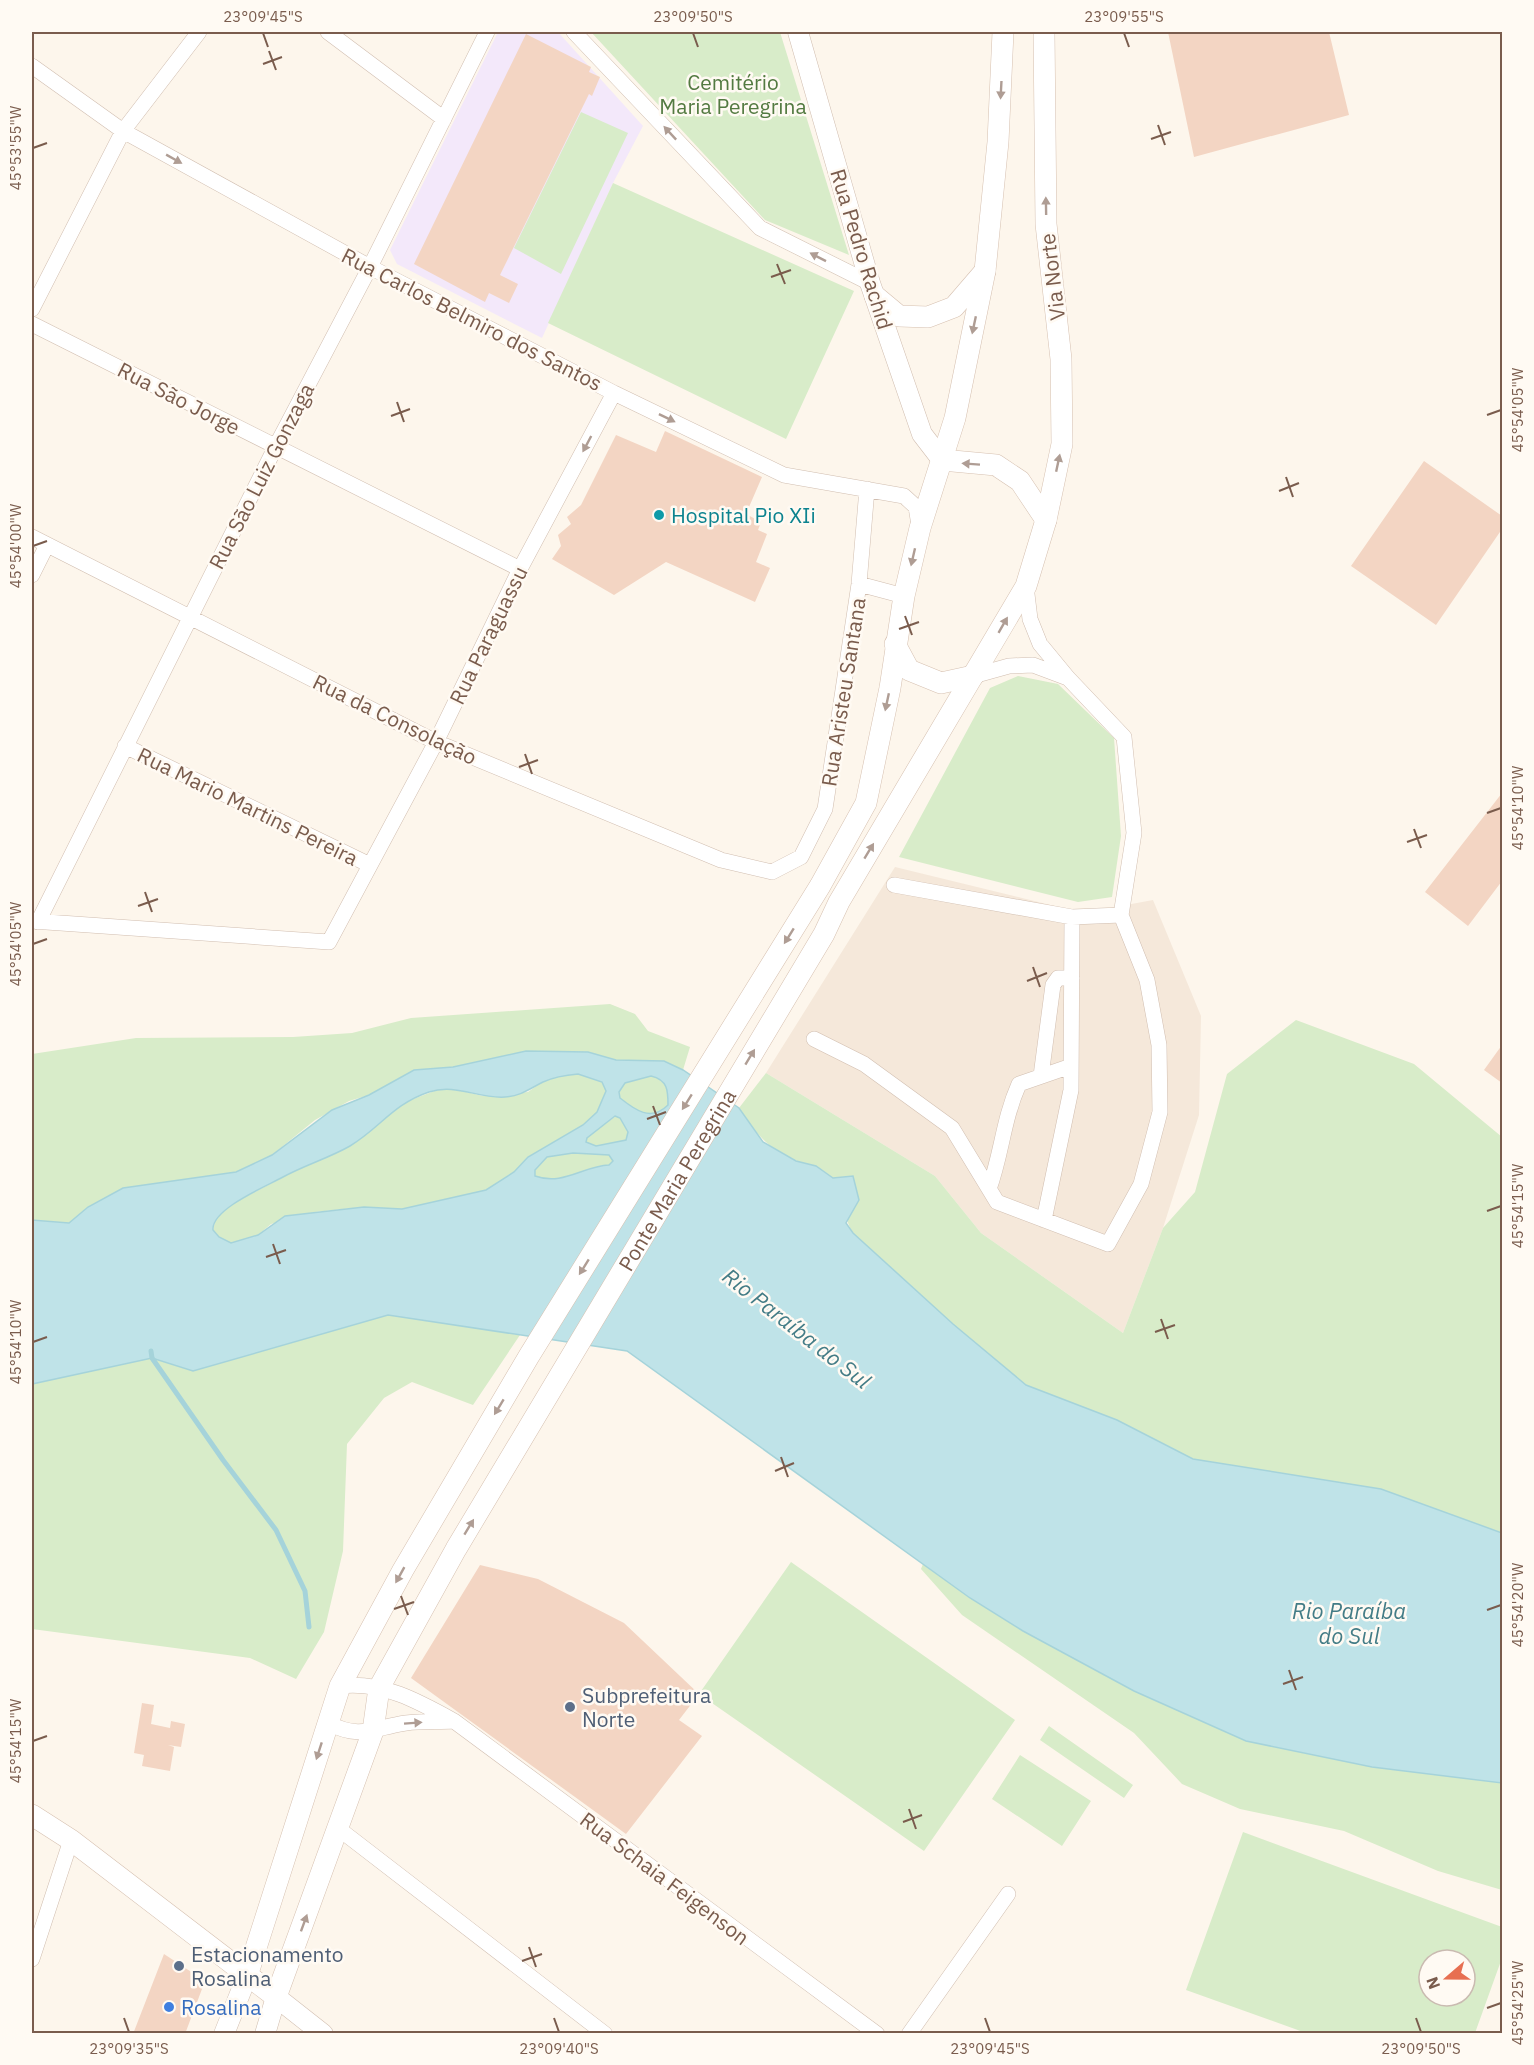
<svg xmlns="http://www.w3.org/2000/svg" width="1534" height="2065" viewBox="0 0 1534 2065" font-family="'IBM Plex Sans',sans-serif">
	<style>
		.residential { fill: #f5e8da }
		.education { fill: #f3e8fa }
		.green { fill: #d8ecc9; fill-rule: evenodd }
		.water { fill: #bfe3e8; stroke: #a5d3da; stroke-width: 1.5; fill-rule: evenodd }
		.lines { fill: none; stroke-linecap: round; stroke-linejoin: round }
		.stream { stroke: #a5d3da; stroke-width: 5 }
		.building { fill: #f3d5c3 }
		.minor-casing { stroke: #d1beb0; stroke-width: 16 }
		.tertiary-casing { stroke: #d1beb0; stroke-width: 21 }
		.secondary-casing { stroke: #d6c0b0; stroke-width: 22 }
		.minor { stroke: #fff; stroke-width: 15 }
		.tertiary { stroke: #fff; stroke-width: 20 }
		.secondary { stroke: #fff; stroke-width: 21 }
		.oneway { fill: #af9d94 }
		.ticks { fill: none; stroke: #7a5c4d; stroke-width: 2 }
		.culture-dot { fill: #0f9aa8; stroke: #fffaf3; stroke-width: 2 }
		.service-dot { fill: #5c6f8a; stroke: #fffaf3; stroke-width: 2 }
		.shop-dot { fill: #3f7fe0; stroke: #fffaf3; stroke-width: 2 }
		.labels { text-anchor: middle; dominant-baseline: central; stroke-width: 5; stroke-linejoin: round; paint-order: stroke }
		.park-label { font-size: 21px; fill: #537a41; stroke: #fffaf3 }
		.street-label { font-size: 21px; fill: #7a5c4d; stroke: #fffaf3 }
		.culture-label { font-size: 21px; fill: #0d838f; stroke: #fffaf3; text-anchor: start }
		.service-label { font-size: 21px; fill: #4e5e75; stroke: #fffaf3; text-anchor: start }
		.shop-label { font-size: 21px; fill: #366cbe; stroke: #fffaf3; text-anchor: start }
		.water-label { font-size: 22px; font-style: italic; fill: #437c86; stroke: #fffaf3 }
		.neatline { fill: none; stroke: #7a5c4d; stroke-width: 2 }
		.ticks-label { font-size: 15px; text-anchor: middle; fill: #7a5c4d }
	</style>
	<rect width="100%" height="100%" fill="#fdf6ec"/>
	<!-- residential -->
	<path class="residential" d="M895,867L1083,913L1153,900L1201,1016L1199,1115L1163,1228L1123,1333L981,1233L935,1176L766,1073Z"/>
	<!-- education -->
	<path class="education" d="M498,32H558L643,126L613,183L542,338L397,264L390,250Z"/>
	<!-- green -->
	<path class="green" d="M591,32H780L849,255L765,220Z
		M581,112L628,133L561,274L514,248Z
		M613,183L854,291L786,439L548,323Z
		M1018,676L1058,684L1114,738L1121,836L1112,897L1078,902L899,857L990,688Z
		M610,1004L635,1014L648,1031L690,1047L683,1070L664,1061L616,1060L588,1052L526,1051L453,1067L414,1070L369,1095L349,1101L315,1120L272,1155L236,1172L123,1188L88,1207L69,1223L32,1220V1054L136,1038L293,1037L352,1033L411,1018Z
		M1296,1020L1414,1064L1502,1137V1533L1381,1489L1192,1459L1117,1420L1026,1385L953,1324L853,1233C844,1219 839,1185 831,1177C822,1167 809,1166 797,1161C770,1151 754,1132 739,1108L766,1073L935,1176L981,1233L1123,1333L1163,1228L1195,1192L1227,1074Z
		M578,1074L602,1082L606,1091L597,1112L583,1125L528,1157L514,1172L486,1190L402,1209L364,1207L315,1212L271,1224L258,1235L231,1243L219,1237L213,1230L216,1218L234,1203L304,1166L350,1146L389,1112L408,1101L445,1087L483,1096L528,1092L542,1082L560,1076Z
		M651,1076C668,1080 668,1091 668,1105C651,1122 635,1110 620,1098L619,1092L625,1083Z
		M616,1116L620,1118L628,1132L626,1140L596,1146L586,1142V1138Z
		M573,1153L609,1154L614,1161L609,1165C583,1166 563,1186 535,1176V1170L547,1157Z
		M388,1315L520,1335L473,1405L412,1382L384,1398L347,1444L343,1551L324,1632L296,1679L250,1658L32,1629V1384L152,1358L193,1371Z
		M791,1562L1015,1720L924,1851L699,1694Z
		M923,1564L1023,1631L1246,1741L1372,1767L1502,1783V1890L1438,1871L1344,1831L1240,1809L1182,1784L1134,1733L962,1615L921,1569Z
		M1049,1726L1133,1785L1124,1798L1040,1740Z
		M1020,1755L1091,1801L1062,1846L992,1799Z
		M1243,1832L1502,1927V1958L1475,2033H1306L1186,1990ZM1429,1960H1465V1996H1429Z"/>
	<!-- water -->
	<path class="water" d="M526,1051L588,1052L616,1060L664,1061L683,1070L739,1108L763,1142L796,1161L816,1166L833,1178L853,1176L859,1200L846,1223L853,1233L953,1324L1026,1385L1117,1420L1193,1459L1381,1489L1502,1533V1783L1372,1767L1246,1741L1134,1691L1023,1631L970,1598L627,1351L388,1315L193,1371L152,1358L32,1384V1220L69,1223L88,1207L123,1188L236,1172L272,1155L332,1110L369,1095L414,1070L453,1067ZM578,1074L602,1082L606,1091L597,1112L583,1125L528,1157L514,1172L486,1190L402,1209L364,1207L285,1216L258,1235L231,1243L219,1237L213,1230C211,1209 267,1186 283,1177C305,1165 329,1158 350,1146C380,1128 393,1104 429,1092C456,1083 478,1099 505,1097C521,1096 529,1089 543,1082C554,1077 566,1075 578,1074ZM651,1076C668,1080 668,1091 668,1105C651,1122 635,1110 620,1098L619,1092L625,1083ZM615,1116L620,1118L628,1132L626,1140L596,1146L586,1142L587,1138ZM573,1153L609,1155L613,1161L609,1165C583,1166 563,1186 535,1176V1170L547,1157Z"/>
	<g class="lines">
		<!-- stream -->
		<path class="stream" d="M151,1351L152,1358L223,1460L276,1530L305,1591L309,1627"/>
	</g>
	<!-- building -->
	<path class="building" d="M1168,32H1329L1349,115L1194,157Z
		M526,34L591,67L589,72L600,77L592,96L589,94L500,275L518,284L509,303L489,293L485,302L414,264Z
		M665,431L762,477L746,514L761,522L758,530L767,534L756,562L770,568L755,602L666,562L614,595L552,559L561,546L558,535L571,524L567,517L581,505L616,435L656,452Z
		M1424,461L1502,516V529L1436,625L1351,566Z
		M1502,793V881L1468,926L1425,892Z
		M1502,1045V1083L1484,1070Z
		M480,1565L538,1579L624,1623L699,1694L679,1720L702,1736L626,1834L411,1678Z
		M142,1703L154,1705L151,1724L170,1728L171,1721L185,1724L181,1747L168,1745L174,1747L170,1771L142,1766L144,1755L134,1753Z
		M164,1954L205,1981L185,2034H133Z"/>
	<g class="lines">
		<!-- minor casing -->
		<g class="minor-casing">
			<path id="minor" d="M328,32L444,119
				M574,32L760,228L870,283
				M32,66L123,131L370,267L614,393L784,475L904,496L916,507L919,525
				M32,309L123,131L199,32
				M32,324L520,569
				M32,537L436,742L721,860L772,872L801,857L825,809L859,584L867,489
				M32,575L47,545
				M859,584L904,596
				M973,676L1009,666L1033,665L1065,677
				M125,746L370,865
				M894,885L1072,917L1121,915
				M32,921L329,942L436,742L520,569L614,393
				M38,922L276,446L370,267L487,32
				M814,1039L864,1064L952,1128L997,1202L1108,1244L1141,1184L1160,1112L1159,1045L1147,980L1121,915L1134,833L1124,737L1068,678L1040,644L1030,619L1026,586
				M1041,1076L1053,985L1058,978H1072
				M989,1189C1002,1153 1003,1120 1019,1084L1071,1066
				M1044,1220L1071,1090L1072,917
				M340,1686C382,1681 418,1701 454,1721L877,2034
				M328,1723C361,1740 372,1728 406,1723C421,1721 438,1722 454,1721
				M339,1829L605,2034
				M32,1959L71,1840
				M909,2034L1008,1894"/>
		</g>
		<!-- tertiary casing -->
		<g class="tertiary-casing">
			<path id="tertiary" d="M798,32L870,283L922,434L942,460
				M224,2034L247,1976
				M265,2034L276,1997L323,2034"/>
		</g>
		<!-- secondary casing -->
		<g class="secondary-casing">
			<g id="secondary">
				<path d="M875,296L899,316L928,317L954,307L985,271"/>
				<path d="M942,460L996,465L1020,481L1046,520"/>
				<path d="M895,644L909,670L941,683L973,676"/>
				<path id="s1" d="M32,1815L71,1840L276,1997L373,1731L379,1688L456,1549L824,934L839,902L1026,586L1046,520L1062,444L1061,359L1046,224L1044,32"/>
				<path d="M247,1976L340,1686L403,1570L529,1356L820,886L866,803L890,688L904,596L920,528L955,418L985,271L998,142L1003,32"/>
			</g>
		</g>
		<!-- minor -->
		<use href="#minor" class="minor"/>
		<!-- tertiary -->
		<use href="#tertiary" class="tertiary"/>
		<!-- secondary -->
		<use href="#secondary" class="secondary"/>
	</g>
	<!-- one-way arrows -->
	<defs><path id="oneway-solid" d="M-6-.8H1V-3.2L6.5 0L1 3.2V.8H-6Z" transform="scale(1.5)"/></defs>
	<g class="oneway">
		<use href="#oneway-solid" transform="translate(1001 90) rotate(93)"/>
		<use href="#oneway-solid" transform="translate(670 133) rotate(-133)"/>
		<use href="#oneway-solid" transform="translate(174 159) rotate(29)"/>
		<use href="#oneway-solid" transform="translate(1046 206) rotate(-91)"/>
		<use href="#oneway-solid" transform="translate(818 257) rotate(-153)"/>
		<use href="#oneway-solid" transform="translate(974 325) rotate(102)"/>
		<use href="#oneway-solid" transform="translate(667 418) rotate(26)"/>
		<use href="#oneway-solid" transform="translate(587 444) rotate(118)"/>
		<use href="#oneway-solid" transform="translate(1058 463) rotate(-78)"/>
		<use href="#oneway-solid" transform="translate(971 464) rotate(-176)"/>
		<use href="#oneway-solid" transform="translate(913 557) rotate(103)"/>
		<use href="#oneway-solid" transform="translate(1003 625) rotate(-60)"/>
		<use href="#oneway-solid" transform="translate(887 702) rotate(102)"/>
		<use href="#oneway-solid" transform="translate(869 851) rotate(-59)"/>
		<use href="#oneway-solid" transform="translate(789 936) rotate(122)"/>
		<use href="#oneway-solid" transform="translate(750 1057) rotate(-59)"/>
		<use href="#oneway-solid" transform="translate(687 1102) rotate(122)"/>
		<use href="#oneway-solid" transform="translate(584 1267) rotate(122)"/>
		<use href="#oneway-solid" transform="translate(499 1407) rotate(121)"/>
		<use href="#oneway-solid" transform="translate(469 1527) rotate(-59)"/>
		<use href="#oneway-solid" transform="translate(400 1575) rotate(119)"/>
		<use href="#oneway-solid" transform="translate(413 1723) rotate(-4)"/>
		<use href="#oneway-solid" transform="translate(319 1751) rotate(108)"/>
		<use href="#oneway-solid" transform="translate(304 1923) rotate(-70)"/>
	</g>
	<!-- ticks -->
	<path class="ticks" d="M263,33L268,47M693,33L698,47M1124,33L1129,47M269,51L276,70M263,64L282,57M1158,125L1165,145M1151,139L1171,132M33,148L47,143M777,264L785,284M771,277L791,270M397,402L404,422M1487,415L1501,410M391,416L410,409M1286,477L1293,497M1279,491L1299,483M33,546L47,541M905,616L912,635M899,629L919,622M525,754L532,774M519,767L538,760M1487,813L1501,808M1414,829L1421,848M1407,842L1427,835M145,892L152,912M138,906L158,899M33,944L47,939M1033,967L1040,987M1027,981L1047,973M653,1106L660,1125M647,1119L666,1112M1487,1211L1501,1206M273,1244L280,1264M266,1257L286,1250M1161,1319L1168,1339M1155,1332L1175,1325M33,1342L47,1337M781,1457L788,1477M775,1471L794,1463M401,1596L408,1615M394,1609L414,1602M1487,1610L1501,1605M1289,1670L1296,1690M1283,1684L1303,1677M33,1741L47,1736M909,1809L916,1829M903,1822L922,1815M529,1947L536,1967M522,1961L542,1954M1487,2008L1501,2003M124,2018L129,2032M554,2018L559,2032M985,2018L990,2032M1416,2018L1421,2032"/>
	<!-- markers -->
	<circle class="culture-dot" cx="659" cy="515" r="6"/>
	<g class="service-dot">
		<circle cx="570" cy="1707" r="6"/>
		<circle cx="179" cy="1966" r="6"/>
	</g>
	<circle class="shop-dot" cx="169" cy="2007" r="6"/>
	<g class="labels">
		<!-- park labels -->
		<g class="park-label">
			<text x="733" y="82">Cemitério<tspan x="733" dy="24">Maria Peregrina</tspan></text>
		</g>
		<!-- street labels -->
		<g class="street-label">
			<text transform="translate(862 249) rotate(73)">Rua Pedro Rachid</text>
			<text transform="translate(1052 277) rotate(-97)">Via Norte</text>
			<text transform="translate(472 319) rotate(27)">Rua Carlos Belmiro dos Santos</text>
			<text transform="translate(179 398) rotate(27)">Rua São Jorge</text>
			<text transform="translate(261 476) rotate(-63)">Rua São Luiz Gonzaga</text>
			<text transform="translate(488 635) rotate(-64)">Rua Paraguassu</text>
			<text transform="translate(843 692) rotate(-81)">Rua Aristeu Santana</text>
			<text transform="translate(395 719) rotate(26)">Rua da Consolação</text>
			<text transform="translate(248 806) rotate(26)">Rua Mario Martins Pereira</text>
			<text stroke="none"><textPath href="#s1" startOffset="1220">Ponte Maria Peregrina</textPath></text>
			<text transform="translate(665 1878) rotate(37)">Rua Schaia Feigenson</text>
		</g>
		<!-- culture labels -->
		<g class="culture-label">
			<text x="671" y="515">Hospital Pio XIi</text>
		</g>
		<!-- service labels -->
		<g class="service-label">
			<text x="582" y="1695">Subprefeitura<tspan x="582" dy="24">Norte</tspan></text>
			<text x="191" y="1954">Estacionamento<tspan x="191" dy="24">Rosalina</tspan></text>
		</g>
		<!-- shop labels -->
		<g class="shop-label">
			<text x="181" y="2007">Rosalina</text>
		</g>
		<!-- water labels -->
		<g class="water-label">
			<text transform="translate(797 1328) rotate(38)">Rio Paraíba do Sul</text>
			<text x="1349" y="1610">Rio Paraíba<tspan x="1349" dy="25">do Sul</tspan></text>
		</g>
	</g>
	<!-- border -->
	<rect width="1534" height="2065" fill="none" stroke="#fffaf3" stroke-width="66"/>
	<!-- north arrow -->
	<g transform="translate(1447 1978) rotate(250)"><circle r="28" fill="#fffaf3" stroke="#cabbb1" stroke-width="1.5"/>
	<path d="M0-4.5L10 22L0 15L-10 22Z" fill="#e76f51"/>
	<text y="-9" font-size="16" font-weight="bold" text-anchor="middle" fill="#7a5c4d">N</text>
	</g>
	<rect x="33" y="33" width="1468" height="1999" class="neatline"/>
	<g class="ticks-label">
		<text x="263" y="22">23°09'45"S</text>
		<text x="693" y="22">23°09'50"S</text>
		<text x="1124" y="22">23°09'55"S</text>
		<text transform="translate(16 148) rotate(-90)" y="5">45°53'55"W</text>
		<text transform="translate(1518 410) rotate(-90)" y="5">45°54'05"W</text>
		<text transform="translate(16 546) rotate(-90)" y="5">45°54'00"W</text>
		<text transform="translate(1518 808) rotate(-90)" y="5">45°54'10"W</text>
		<text transform="translate(16 944) rotate(-90)" y="5">45°54'05"W</text>
		<text transform="translate(1518 1206) rotate(-90)" y="5">45°54'15"W</text>
		<text transform="translate(16 1342) rotate(-90)" y="5">45°54'10"W</text>
		<text transform="translate(1518 1605) rotate(-90)" y="5">45°54'20"W</text>
		<text transform="translate(16 1741) rotate(-90)" y="5">45°54'15"W</text>
		<text transform="translate(1518 2003) rotate(-90)" y="5">45°54'25"W</text>
		<text x="129" y="2054">23°09'35"S</text>
		<text x="559" y="2054">23°09'40"S</text>
		<text x="990" y="2054">23°09'45"S</text>
		<text x="1421" y="2054">23°09'50"S</text>
	</g>
</svg>
